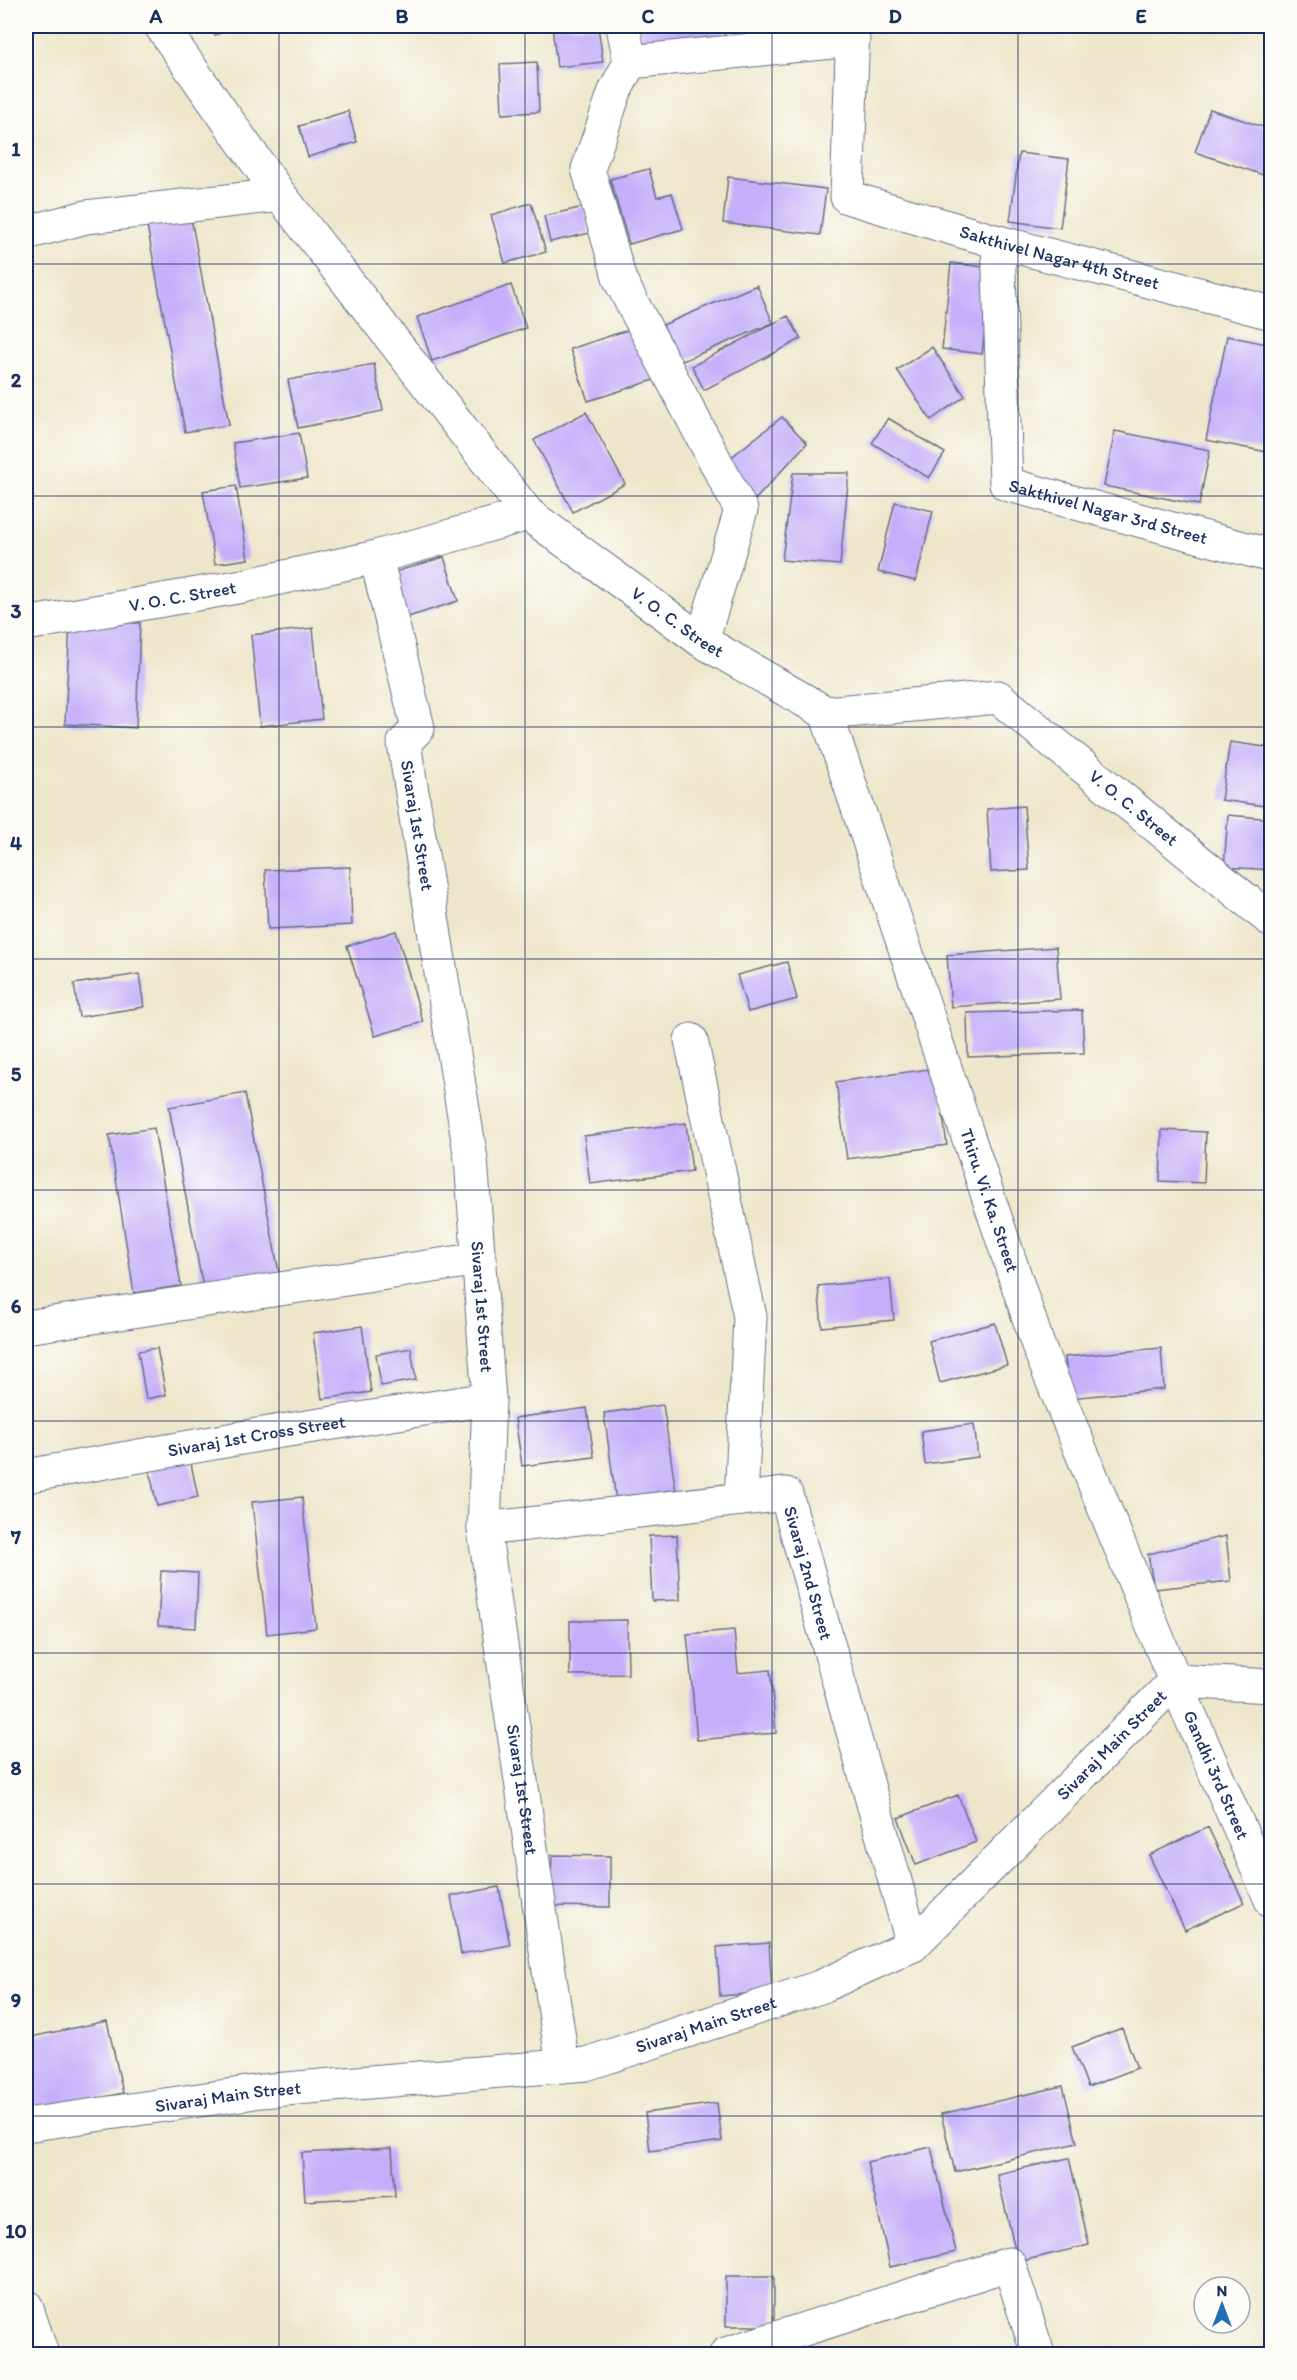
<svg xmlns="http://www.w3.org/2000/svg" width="1297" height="2380" viewBox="0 0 1297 2380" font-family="Itim,sans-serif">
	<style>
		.building { fill: #c5aefa }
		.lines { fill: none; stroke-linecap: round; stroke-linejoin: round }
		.street-casing { stroke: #656f84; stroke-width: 35 }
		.secondary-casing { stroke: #656f84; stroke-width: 35 }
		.street { stroke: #fff; stroke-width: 33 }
		.secondary { stroke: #fff; stroke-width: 33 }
		.grid { fill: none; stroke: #1b2f5e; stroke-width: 1.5; stroke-opacity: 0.55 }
		.labels { text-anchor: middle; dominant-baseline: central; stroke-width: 6; stroke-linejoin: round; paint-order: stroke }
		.street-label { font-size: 18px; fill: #1b2f5e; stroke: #fdfcf7 }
		.neatline { fill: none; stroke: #1b2f5e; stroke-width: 2 }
		.grid-label { font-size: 20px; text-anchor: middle; font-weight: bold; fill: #1b2f5e }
	</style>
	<rect width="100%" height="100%" fill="#fdfcf7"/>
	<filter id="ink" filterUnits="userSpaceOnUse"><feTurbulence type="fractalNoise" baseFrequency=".0167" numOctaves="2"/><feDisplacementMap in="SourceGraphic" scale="12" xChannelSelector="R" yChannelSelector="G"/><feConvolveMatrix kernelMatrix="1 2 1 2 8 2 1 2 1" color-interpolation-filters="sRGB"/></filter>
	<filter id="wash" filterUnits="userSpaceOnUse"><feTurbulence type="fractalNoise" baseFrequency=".008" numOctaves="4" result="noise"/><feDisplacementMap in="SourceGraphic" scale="24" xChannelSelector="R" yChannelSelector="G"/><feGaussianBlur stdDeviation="1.35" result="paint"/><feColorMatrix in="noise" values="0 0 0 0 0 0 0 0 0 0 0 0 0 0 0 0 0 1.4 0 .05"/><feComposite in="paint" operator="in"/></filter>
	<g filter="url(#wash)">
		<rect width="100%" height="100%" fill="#eee6ca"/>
		<g id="blocks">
			<!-- building -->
			<path class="building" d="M211,26H239L215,35Z
				M552,26H598L603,62L557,67Z
				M640,26H724L725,45L641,48Z
				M537,62L539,112L502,114L500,64Z
				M1210,109L1272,130V178L1195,152Z
				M348,111L357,142L308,157L299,126Z
				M1019,153L1069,159L1060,228L1010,221Z
				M649,169L657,197L672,193L683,229L629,244L610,179Z
				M728,177L826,189L820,235L723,223Z
				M531,203L546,252L505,263L491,215Z
				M584,207L590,233L550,242L544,216Z
				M190,212L229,425L185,432L146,220Z
				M951,263L992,268L982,354L942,349Z
				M511,285L526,328L432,361L417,317Z
				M757,285L773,323L680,362L663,325Z
				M788,316L801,339L704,390L692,366Z
				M637,327L654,380L588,401L570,349Z
				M1227,336L1272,345V453L1206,440Z
				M932,347L965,396L931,420L897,370Z
				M374,364L383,411L298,428L288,380Z
				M586,412L625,484L573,512L534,440Z
				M782,417L807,443L753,502L729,459Z
				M888,418L945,453L929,478L872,443Z
				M1115,431L1210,450L1199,505L1104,486Z
				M299,433L307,478L240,488L233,443Z
				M793,473H849L840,565L782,560Z
				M236,486L248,559L215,564L203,491Z
				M895,502L933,511L916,581L878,572Z
				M444,557L458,601L405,618L391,573Z
				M70,621L140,623L136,728L65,724Z
				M313,628L322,719L260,726L251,635Z
				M1230,742L1272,748V807L1221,800Z
				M1024,806L1029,870L991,872L987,809Z
				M1228,815L1272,819V870L1224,867Z
				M350,867L352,925L268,929L265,870Z
				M396,931L423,1022L375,1036L347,946Z
				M1056,947L1060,999L951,1007L947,955Z
				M787,962L797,999L748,1012L737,975Z
				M139,974L144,1007L79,1017L74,984Z
				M1082,1010L1084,1053L968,1057L967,1013Z
				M936,1068L947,1145L847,1159L836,1082Z
				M245,1093L280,1278L204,1293L169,1107Z
				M686,1123L692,1171L590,1184L584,1136Z
				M154,1128L181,1286L134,1293L109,1135Z
				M1162,1130L1206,1132L1204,1183L1160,1181Z
				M890,1279L894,1320L822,1327L818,1286Z
				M995,1323L1007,1365L940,1383L929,1341Z
				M362,1326L371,1392L322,1399L313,1333Z
				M157,1348L166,1395L146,1399L138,1351Z
				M411,1348L416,1380L381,1386L376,1354Z
				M1161,1348L1164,1389L1069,1398L1065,1357Z
				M663,1405L677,1499L617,1507L604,1413Z
				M587,1408L594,1457L522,1466L515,1418Z
				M974,1424L978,1457L925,1464L921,1431Z
				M189,1454L198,1497L157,1506L148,1463Z
				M302,1497L316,1628L267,1634L252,1502Z
				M677,1535L680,1600L652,1601L649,1536Z
				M1226,1536L1231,1581L1154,1589L1148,1554Z
				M161,1571L198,1573L196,1628L158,1626Z
				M627,1620L628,1674L570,1675V1621Z
				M734,1630L738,1673L770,1670L776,1733L697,1740L687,1634Z
				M958,1795L976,1842L916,1865L898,1818Z
				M1208,1827L1244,1903L1185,1930L1149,1855Z
				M552,1855L610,1856V1907L550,1906Z
				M499,1887L510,1945L461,1954L451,1896Z
				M769,1943L772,1992L720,1996L717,1947Z
				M107,2021L123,2093L26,2114V2038Z
				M1122,2028L1137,2068L1088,2087L1072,2047Z
				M1063,2086L1077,2143L955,2172L941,2114Z
				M717,2103L722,2141L650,2151L645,2113Z
				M931,2147L956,2252L890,2267L867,2162Z
				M392,2148L395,2196L305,2201L302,2153Z
				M1069,2158L1089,2245L1018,2262L997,2174Z
				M726,2276H774V2326H726Z"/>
		</g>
	</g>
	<g filter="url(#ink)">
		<use href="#blocks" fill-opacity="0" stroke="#656f84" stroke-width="1.5"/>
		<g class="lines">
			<!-- street casing -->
			<g class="street-casing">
				<g id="street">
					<path d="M161,26L280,195L528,514"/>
					<path d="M623,26L630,62L615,91L588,169L620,280L741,510L702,641"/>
					<path id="s1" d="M853,26L847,197L998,242L1272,313"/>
					<path d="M630,62L853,40"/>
					<path d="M26,233L86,217L280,195"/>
					<path id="s2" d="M998,242L1006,484L1272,556"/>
					<path id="s3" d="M376,557L418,728L404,743L471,1159L489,1399L484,1529L563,2066"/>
					<path id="s4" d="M26,624L243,586L376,557L528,514L702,641L826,713L998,697L1272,921"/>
					<path id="s5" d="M826,713L1039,1348L1175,1681L1272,1902"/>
					<path d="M691,1040L750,1317L741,1499"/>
					<path d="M26,1327L480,1259"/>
					<path id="s6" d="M26,1476L275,1432L489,1399"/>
					<path id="s7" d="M484,1529L786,1494L913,1945"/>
					<path id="s8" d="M26,2125L261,2091L586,2064L820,1987L913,1945L1175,1681L1272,1686"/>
					<path d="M726,2354L1009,2264L1038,2354"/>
				</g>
			</g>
			<!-- secondary casing -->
			<g class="secondary-casing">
				<path id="secondary" d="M26,2306L42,2354"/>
			</g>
			<!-- street -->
			<use href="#street" class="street"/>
			<!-- secondary -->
			<use href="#secondary" class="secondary"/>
		</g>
	</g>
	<!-- grid -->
	<path class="grid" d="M279,26V2354M525,26V2354M772,26V2354M1018,26V2354M26,264H1272M26,496H1272M26,727H1272M26,959H1272M26,1190H1272M26,1421H1272M26,1653H1272M26,1884H1272M26,2116H1272"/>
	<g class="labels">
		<!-- street labels -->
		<g class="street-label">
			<text stroke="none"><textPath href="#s1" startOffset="392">Sakthivel Nagar 4th Street</textPath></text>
			<text stroke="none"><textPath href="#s2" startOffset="348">Sakthivel Nagar 3rd Street</textPath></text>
			<text stroke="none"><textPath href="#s4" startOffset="159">V. O. C. Street</textPath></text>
			<text stroke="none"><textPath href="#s4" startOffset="699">V. O. C. Street</textPath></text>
			<text stroke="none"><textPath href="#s4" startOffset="1221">V. O. C. Street</textPath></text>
			<text stroke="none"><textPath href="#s3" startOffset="280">Sivaraj 1st Street</textPath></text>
			<text stroke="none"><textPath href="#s5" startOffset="514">Thiru. Vi. Ka. Street</textPath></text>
			<text stroke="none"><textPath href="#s3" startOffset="766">Sivaraj 1st Street</textPath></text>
			<text stroke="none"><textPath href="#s6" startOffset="234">Sivaraj 1st Cross Street</textPath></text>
			<text stroke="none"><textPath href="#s7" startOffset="386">Sivaraj 2nd Street</textPath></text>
			<text stroke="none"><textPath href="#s8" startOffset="1194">Sivaraj Main Street</textPath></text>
			<text stroke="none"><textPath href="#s5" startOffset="1132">Gandhi 3rd Street</textPath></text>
			<text stroke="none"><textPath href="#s3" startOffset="1252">Sivaraj 1st Street</textPath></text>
			<text stroke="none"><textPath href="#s8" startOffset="690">Sivaraj Main Street</textPath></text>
			<text stroke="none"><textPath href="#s8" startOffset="204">Sivaraj Main Street</textPath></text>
		</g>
	</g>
	<!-- margin -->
	<rect width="1297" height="2380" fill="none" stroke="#fdfcf7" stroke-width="66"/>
	<!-- north arrow -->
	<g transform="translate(1222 2305)"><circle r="28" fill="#fdfcf7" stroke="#a3aaba" stroke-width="1.5"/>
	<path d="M0-4.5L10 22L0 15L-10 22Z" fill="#1f6fb2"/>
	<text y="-9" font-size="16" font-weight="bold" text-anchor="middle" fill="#1b2f5e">N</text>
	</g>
	<rect x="33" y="33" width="1231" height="2314" class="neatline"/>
	<g class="grid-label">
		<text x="156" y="23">A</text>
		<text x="402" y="23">B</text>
		<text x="648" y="23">C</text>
		<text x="895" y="23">D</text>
		<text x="1141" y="23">E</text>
		<text x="16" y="156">1</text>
		<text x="16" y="387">2</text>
		<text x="16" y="618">3</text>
		<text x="16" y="850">4</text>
		<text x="16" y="1081">5</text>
		<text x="16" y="1313">6</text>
		<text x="16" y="1544">7</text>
		<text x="16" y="1775">8</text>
		<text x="16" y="2007">9</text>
		<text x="16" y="2238">10</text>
	</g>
</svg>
